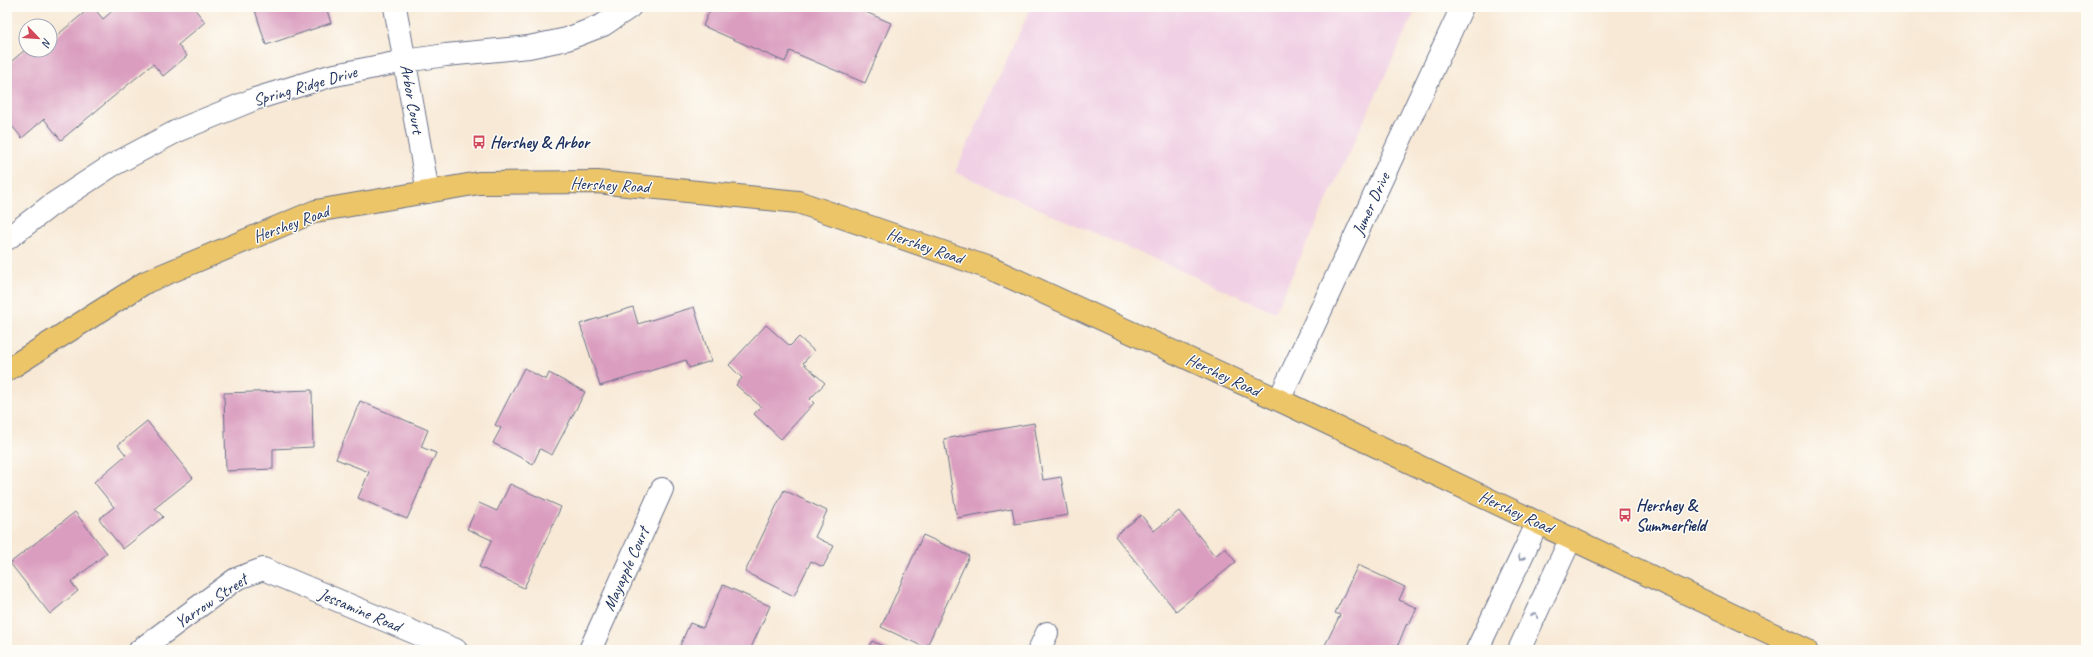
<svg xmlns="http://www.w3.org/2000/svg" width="2093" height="657" viewBox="0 0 2093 657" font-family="Caveat,sans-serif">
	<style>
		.built { fill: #f0d0e4 }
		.building { fill: #da9dbf }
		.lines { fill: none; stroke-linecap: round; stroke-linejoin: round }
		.minor-casing { stroke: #687088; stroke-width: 24 }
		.major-casing { stroke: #687088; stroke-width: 24 }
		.minor { stroke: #fff; stroke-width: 22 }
		.major { stroke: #edc569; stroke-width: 22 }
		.oneway { stroke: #8d97ae }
		.labels { text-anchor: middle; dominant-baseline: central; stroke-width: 3; stroke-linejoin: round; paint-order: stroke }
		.street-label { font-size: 17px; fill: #1b2f5e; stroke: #fdfcf7 }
		.poi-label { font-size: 17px; font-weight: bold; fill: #1b2f5e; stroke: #fdfcf7; text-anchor: start }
	</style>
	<rect width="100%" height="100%" fill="#fdfcf7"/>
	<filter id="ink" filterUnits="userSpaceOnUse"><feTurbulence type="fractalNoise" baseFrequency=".025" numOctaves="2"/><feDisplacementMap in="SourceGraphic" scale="8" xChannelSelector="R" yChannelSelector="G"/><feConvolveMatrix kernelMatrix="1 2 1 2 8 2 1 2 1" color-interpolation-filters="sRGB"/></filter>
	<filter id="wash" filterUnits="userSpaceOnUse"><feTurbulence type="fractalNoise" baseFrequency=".012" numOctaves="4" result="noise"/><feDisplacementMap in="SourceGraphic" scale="16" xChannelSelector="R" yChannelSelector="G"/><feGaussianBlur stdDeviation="0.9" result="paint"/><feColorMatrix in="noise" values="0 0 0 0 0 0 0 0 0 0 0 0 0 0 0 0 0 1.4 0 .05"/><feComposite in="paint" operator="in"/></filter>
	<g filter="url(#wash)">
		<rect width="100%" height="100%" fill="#f8e9d6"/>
		<!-- built -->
		<path class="built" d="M1031,7H1417L1275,312L955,172Z"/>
		<g id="blocks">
			<!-- building -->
			<path class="building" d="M91,7H93L103,19L117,7H193L205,22L178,45L187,56L163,76L153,64L61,140L44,119L22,138L7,120V65L26,49L33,50L36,53L39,50H50V41Z
				M254,7H326L331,23L266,45Z
				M711,7H863L861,10L891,23L865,83L790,51L785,62L703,26Z
				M633,307L638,324L694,307L711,361L689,368L686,360L600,386L580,324Z
				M766,325L790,346L799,337L814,351L803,363L825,383L810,399L814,403L781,439L754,414L761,407L736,385L742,378L729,365Z
				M524,368L546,380L549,373L585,392L552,455L540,449L533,464L493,443L501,428L495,425Z
				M312,390L313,447L273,449V469L226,471L224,393Z
				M360,401L428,430L421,447L436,453L407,519L358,498L369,472L336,459Z
				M147,421L193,478L155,508L163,517L123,549L99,519L114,507L94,482L126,455L118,445Z
				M1034,423L1043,480L1061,477L1068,515L1015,524L1012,508L957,518L944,439Z
				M510,484L561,507L524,588L479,567L492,540L467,529L479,503L497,511Z
				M784,490L827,511L815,537L834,546L823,567L811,561L794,596L745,572Z
				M1179,511L1215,556L1225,548L1236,562L1176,611L1115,536L1141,515L1154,531Z
				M75,512L107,553L71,582L78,591L50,614L10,563Z
				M923,535L969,556L926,648L881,627Z
				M1358,565L1405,587L1399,600L1417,608L1409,624L1407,623L1396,650H1389L1383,647L1381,650L1323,649L1340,615L1335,613Z
				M723,585L770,606L750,650H678L690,623L703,628Z
				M872,641L890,650H867Z"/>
		</g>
	</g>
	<g filter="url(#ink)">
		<use href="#blocks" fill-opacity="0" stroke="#687088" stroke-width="1"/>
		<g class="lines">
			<!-- minor casing -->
			<g class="minor-casing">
				<path id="minor" d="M395,7L428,192
					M7,239L50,206L111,166L179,130L255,99L330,76L405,61L446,55L529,47L567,39L603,25L630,7
					M1279,400L1462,7
					M140,650L236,579L263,569L456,650
					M590,650L662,489
					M1039,650L1047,633
					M1477,650L1538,522
					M1519,650L1571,538"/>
			</g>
			<!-- major casing -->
			<g class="major-casing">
				<path id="major" d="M7,370L146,282L316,211L479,183L597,182L798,202L992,269L1279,400L1806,650"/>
			</g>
			<!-- minor -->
			<use href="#minor" class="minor"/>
			<!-- major -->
			<use href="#major" class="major"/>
		</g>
		<!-- one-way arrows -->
		<defs><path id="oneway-chevron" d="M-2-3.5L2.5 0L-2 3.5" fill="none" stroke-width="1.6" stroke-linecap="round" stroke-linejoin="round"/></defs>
		<g class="oneway">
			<use href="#oneway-chevron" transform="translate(1521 558) rotate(115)"/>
			<use href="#oneway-chevron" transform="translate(1535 615) rotate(-65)"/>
		</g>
	</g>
	<!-- icons -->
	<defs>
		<g id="bus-bare" transform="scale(1.08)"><path d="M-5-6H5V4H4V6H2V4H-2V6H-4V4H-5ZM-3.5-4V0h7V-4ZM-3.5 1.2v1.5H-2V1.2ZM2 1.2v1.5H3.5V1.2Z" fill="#d1495b" stroke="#fdfcf7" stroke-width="2.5" paint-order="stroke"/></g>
	</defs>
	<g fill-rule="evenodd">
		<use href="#bus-bare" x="479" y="142"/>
		<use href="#bus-bare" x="1625" y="515"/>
	</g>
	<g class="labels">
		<!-- street labels -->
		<g class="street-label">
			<text transform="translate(305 86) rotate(-16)">Spring Ridge Drive</text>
			<text transform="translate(412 99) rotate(80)">Arbor Court</text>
			<text transform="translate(610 185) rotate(3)">Hershey Road</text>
			<text transform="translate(1371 204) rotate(-65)">Jumer Drive</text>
			<text transform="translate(291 224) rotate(-20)">Hershey Road</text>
			<text transform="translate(925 246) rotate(19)">Hershey Road</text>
			<text transform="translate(1223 375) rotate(25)">Hershey Road</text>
			<text transform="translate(1516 512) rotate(25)">Hershey Road</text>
			<text transform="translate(626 569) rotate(-66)">Mayapple Court</text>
			<text transform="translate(211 601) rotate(-34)">Yarrow Street</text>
			<text transform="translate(360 610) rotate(23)">Jessamine Road</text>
		</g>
		<!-- poi labels -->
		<g class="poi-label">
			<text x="490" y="142">Hershey &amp; Arbor</text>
			<text x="1636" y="505">Hershey &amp;<tspan x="1636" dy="20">Summerfield</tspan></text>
		</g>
	</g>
	<!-- margin -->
	<rect width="2093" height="657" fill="none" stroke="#fdfcf7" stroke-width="24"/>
	<!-- north arrow -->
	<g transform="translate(38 38) rotate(115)"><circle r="19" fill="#fdfcf7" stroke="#a3aaba"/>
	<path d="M0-3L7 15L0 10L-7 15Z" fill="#d1495b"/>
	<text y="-6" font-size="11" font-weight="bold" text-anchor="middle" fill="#1b2f5e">N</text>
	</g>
</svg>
